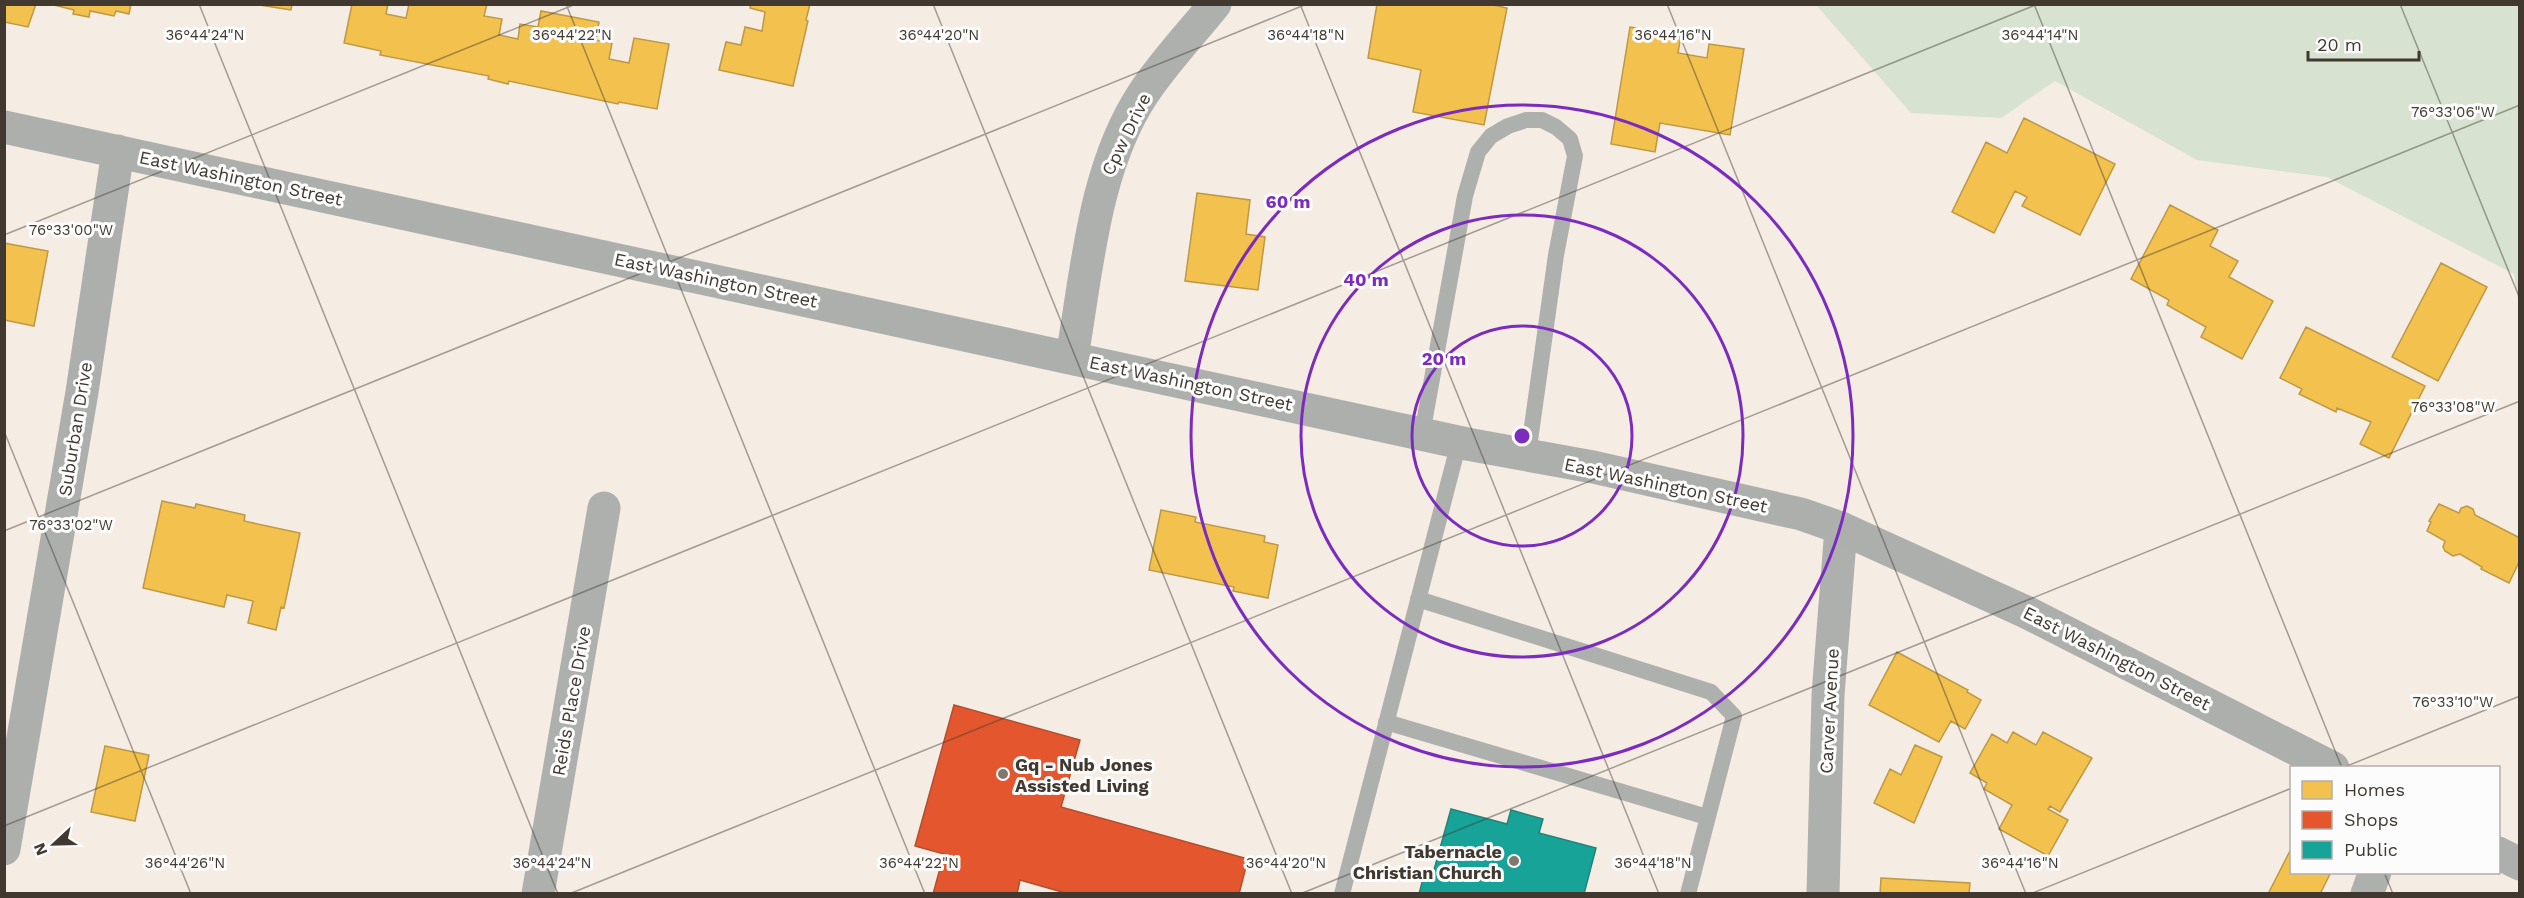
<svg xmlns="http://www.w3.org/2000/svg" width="2524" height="898" viewBox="0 0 2524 898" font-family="'Work Sans',sans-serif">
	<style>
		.green { fill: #d7e2d0 }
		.homes { fill: #f2c14e; stroke: #bd9845; stroke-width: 1.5 }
		.shops { fill: #e4572e; stroke: #b34e2f; stroke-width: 1.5 }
		.public { fill: #17a398; stroke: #248379; stroke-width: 1.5 }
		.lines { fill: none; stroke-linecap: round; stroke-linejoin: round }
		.service { stroke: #aeb0ad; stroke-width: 16 }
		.minor { stroke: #aeb0ad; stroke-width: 33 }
		.secondary { stroke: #adafac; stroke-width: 33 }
		.ticks { fill: none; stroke: #413930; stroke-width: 1.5; stroke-opacity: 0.45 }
		.ring { fill: none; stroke: #7b2cbf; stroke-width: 3 }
		.poi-dot { fill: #80786f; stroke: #fcfcfc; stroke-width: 2 }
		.labels { text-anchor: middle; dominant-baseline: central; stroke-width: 6; stroke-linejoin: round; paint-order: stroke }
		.street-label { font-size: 18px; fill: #413930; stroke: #fcfcfc }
		.poi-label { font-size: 18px; font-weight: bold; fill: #413930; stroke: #fcfcfc; text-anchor: start }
		.ticks-label { font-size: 15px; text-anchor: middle; fill: #413930; stroke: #fcfcfc; stroke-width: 6; stroke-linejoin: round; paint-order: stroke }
		.centre { fill: #7b2cbf; stroke: #fcfcfc; stroke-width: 3 }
		.ring-label { font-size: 18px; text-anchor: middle; font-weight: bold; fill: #7b2cbf; stroke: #fcfcfc; stroke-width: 6; stroke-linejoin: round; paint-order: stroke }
	</style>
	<rect width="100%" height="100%" fill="#f5ece3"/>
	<!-- green -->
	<path class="green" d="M1816,5H2519V306L2514,274L2327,177L2197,160L2055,81L2001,118L1911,113Z"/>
	<!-- homes -->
	<path class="homes" d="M4,4H36L28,27L4,22Z
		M50,4H131L129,14L116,11L114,16L90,11L89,17L73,14L74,10Z
		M252,4H292L291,10Z
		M352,4H388L386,14L406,18L409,4H487L484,16L502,19L499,35L518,39L520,24L538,27L541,11L599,22L596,40L612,43L609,59L629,63L634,38L669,44L657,109L619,102L618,104L509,81L508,84L488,79L489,76L380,55L381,51L344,43Z
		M751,4H810L806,20L808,21L793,86L719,70L726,42L741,45L745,27L762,31L765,12L750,8Z
		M1377,4H1489L1507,8L1484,125L1413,112L1421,70L1368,58Z
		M1630,27L1681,35L1678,53L1707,58L1709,44L1744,49L1730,135L1660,123L1655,152L1611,144Z
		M2024,118L2115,164L2080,235L2022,206L2027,197L2015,191L1994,233L1952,212L1986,142L2007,153Z
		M1197,193L1250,200L1246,234L1265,237L1258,290L1185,281Z
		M2170,205L2218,230L2210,246L2238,261L2229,277L2273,301L2242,359L2201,337L2206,327L2167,305L2169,300L2131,279Z
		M4,243L48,251L34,326L4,320Z
		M2441,263L2487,287L2438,381L2392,357Z
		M2306,327L2425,386L2389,458L2360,444L2371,422L2337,408L2336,412L2299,394L2302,389L2280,378Z
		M162,501L195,508L196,504L245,515L244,521L300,533L284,608L281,607L276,630L248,623L253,601L227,595L224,607L143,588Z
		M2439,504L2459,513L2461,508L2467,506L2473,509L2475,515L2520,538V560L2509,583L2481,569L2482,567L2460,554L2453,556L2445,551L2443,547L2445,541L2427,531L2431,522L2429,521Z
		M1161,510L1196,517L1195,522L1265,536L1264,542L1278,545L1268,598L1233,591L1234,587L1149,570Z
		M1897,652L1968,690L1967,692L1981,700L1965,729L1951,721L1939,742L1869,705Z
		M2013,732L2036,745L2043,732L2092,758L2060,812L2050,806L2048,809L2068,820L2048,856L1999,829L2012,805L1984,789L1987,783L1970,773L1992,734L2007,743Z
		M1915,745L1942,757L1914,823L1874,803L1890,769L1901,775Z
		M105,746L149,755L135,821L91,812Z
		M2292,847V872H2331L2320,894H2268Z
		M1881,878L1970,883L1969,894H1880Z"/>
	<!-- shops -->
	<path class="shops" d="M954,705L1080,740L1061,807L1248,859L1239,894H1069L1020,880L1017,894H933L944,854L915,846Z"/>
	<!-- public -->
	<path class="public" d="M1451,809L1507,824L1511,810L1543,819L1539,833L1596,848L1584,894H1419L1424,875L1432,877Z"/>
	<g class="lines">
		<!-- service -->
		<path class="service" d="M1422,434L1465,196L1478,152L1491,136L1508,126L1526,120H1542L1556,127L1570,139L1575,156L1556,255L1528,455
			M1418,599L1711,692L1734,716L1688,894
			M1386,722L1707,817
			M1342,894L1459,442"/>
		<!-- minor -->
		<path class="minor" d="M1072,357C1087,270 1094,168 1143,94C1164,62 1191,34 1215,4
			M538,894L604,508
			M1823,894L1828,695L1841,528
			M2367,894L2375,872"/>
		<!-- secondary -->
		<path class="secondary" d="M4,127L1467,444L1593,467L1801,514L1841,528L2026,612L2333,768
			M4,849L82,392L118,151
			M2498,853L2520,864"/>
	</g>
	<!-- ticks -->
	<path class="ticks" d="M199,4L558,894M566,4L925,894M933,4L1292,894M1300,4L1659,894M1667,4L2026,894M2034,4L2342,768M2400,4L2520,299M4,235L576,4M4,431L191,894M4,531L1307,4M2342,768L2520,696M4,826L2038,4M2384,872L2393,894M569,894L2520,105M1300,894L2520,401M2030,894L2292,788"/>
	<!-- distance rings -->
	<g class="ring">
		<circle cx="1522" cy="436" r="110"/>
		<circle cx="1522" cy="436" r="221"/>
		<circle cx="1522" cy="436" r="331"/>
	</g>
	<!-- markers -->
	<g class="poi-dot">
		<circle cx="1003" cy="774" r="6"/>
		<circle cx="1514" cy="861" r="6"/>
	</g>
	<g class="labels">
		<!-- street labels -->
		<g class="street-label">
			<text transform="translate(1126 134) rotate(-64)">Cpw Drive</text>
			<text transform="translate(241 178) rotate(12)">East Washington Street</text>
			<text transform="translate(716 280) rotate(12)">East Washington Street</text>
			<text transform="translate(1191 383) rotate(12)">East Washington Street</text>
			<text transform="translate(75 429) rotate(-81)">Suburban Drive</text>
			<text transform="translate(1666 485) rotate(12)">East Washington Street</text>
			<text transform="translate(2117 658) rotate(27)">East Washington Street</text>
			<text transform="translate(571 701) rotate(-80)">Reids Place Drive</text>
			<text transform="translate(1829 711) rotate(-87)">Carver Avenue</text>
		</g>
		<!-- poi labels -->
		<g class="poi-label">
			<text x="1015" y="764">Gq - Nub Jones<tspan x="1015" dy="21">Assisted Living</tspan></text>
			<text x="1502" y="851" text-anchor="end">Tabernacle<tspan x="1502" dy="21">Christian Church</tspan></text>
		</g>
	</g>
	<g class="ticks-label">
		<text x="205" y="40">36°44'24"N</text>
		<text x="572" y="40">36°44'22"N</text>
		<text x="939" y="40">36°44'20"N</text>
		<text x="1306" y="40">36°44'18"N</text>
		<text x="1673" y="40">36°44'16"N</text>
		<text x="2040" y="40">36°44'14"N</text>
		<text x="2453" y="117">76°33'06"W</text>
		<text x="71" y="235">76°33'00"W</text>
		<text x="2453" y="412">76°33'08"W</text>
		<text x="71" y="530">76°33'02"W</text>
		<text x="2453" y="707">76°33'10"W</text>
		<text x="185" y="868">36°44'26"N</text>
		<text x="552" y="868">36°44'24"N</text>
		<text x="919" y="868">36°44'22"N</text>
		<text x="1286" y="868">36°44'20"N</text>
		<text x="1653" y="868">36°44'18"N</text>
		<text x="2020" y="868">36°44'16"N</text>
	</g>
	<circle cx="1522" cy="436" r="9" class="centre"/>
	<g class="ring-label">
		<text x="1288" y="208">60 m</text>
		<text x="1366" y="286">40 m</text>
		<text x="1444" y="365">20 m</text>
	</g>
	<!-- border -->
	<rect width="2524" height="898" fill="none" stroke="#413930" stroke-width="12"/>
	<!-- legend -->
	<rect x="2290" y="766" width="210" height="108" fill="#fcfcfc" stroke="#b1aeaa" stroke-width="1.5"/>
	<rect x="2302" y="781" width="30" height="18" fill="#f2c14e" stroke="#b1aeaa" stroke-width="1.5"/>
	<text x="2344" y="796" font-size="18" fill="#413930">Homes</text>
	<rect x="2302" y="811" width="30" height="18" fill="#e4572e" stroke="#b1aeaa" stroke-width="1.5"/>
	<text x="2344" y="826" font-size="18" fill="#413930">Shops</text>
	<rect x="2302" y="841" width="30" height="18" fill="#17a398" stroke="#b1aeaa" stroke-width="1.5"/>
	<text x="2344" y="856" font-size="18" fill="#413930">Public</text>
	<!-- north arrow -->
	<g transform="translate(54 844) rotate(248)" stroke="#fcfcfc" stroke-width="4.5" paint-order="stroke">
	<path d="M0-4.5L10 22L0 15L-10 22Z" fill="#413930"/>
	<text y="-9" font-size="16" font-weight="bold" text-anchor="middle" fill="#413930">N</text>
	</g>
	<!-- scale -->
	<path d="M2308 51v9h111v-9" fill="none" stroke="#413930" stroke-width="3"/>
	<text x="2317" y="51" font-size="18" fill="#413930" stroke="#fcfcfc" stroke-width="4.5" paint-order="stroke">20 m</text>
</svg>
